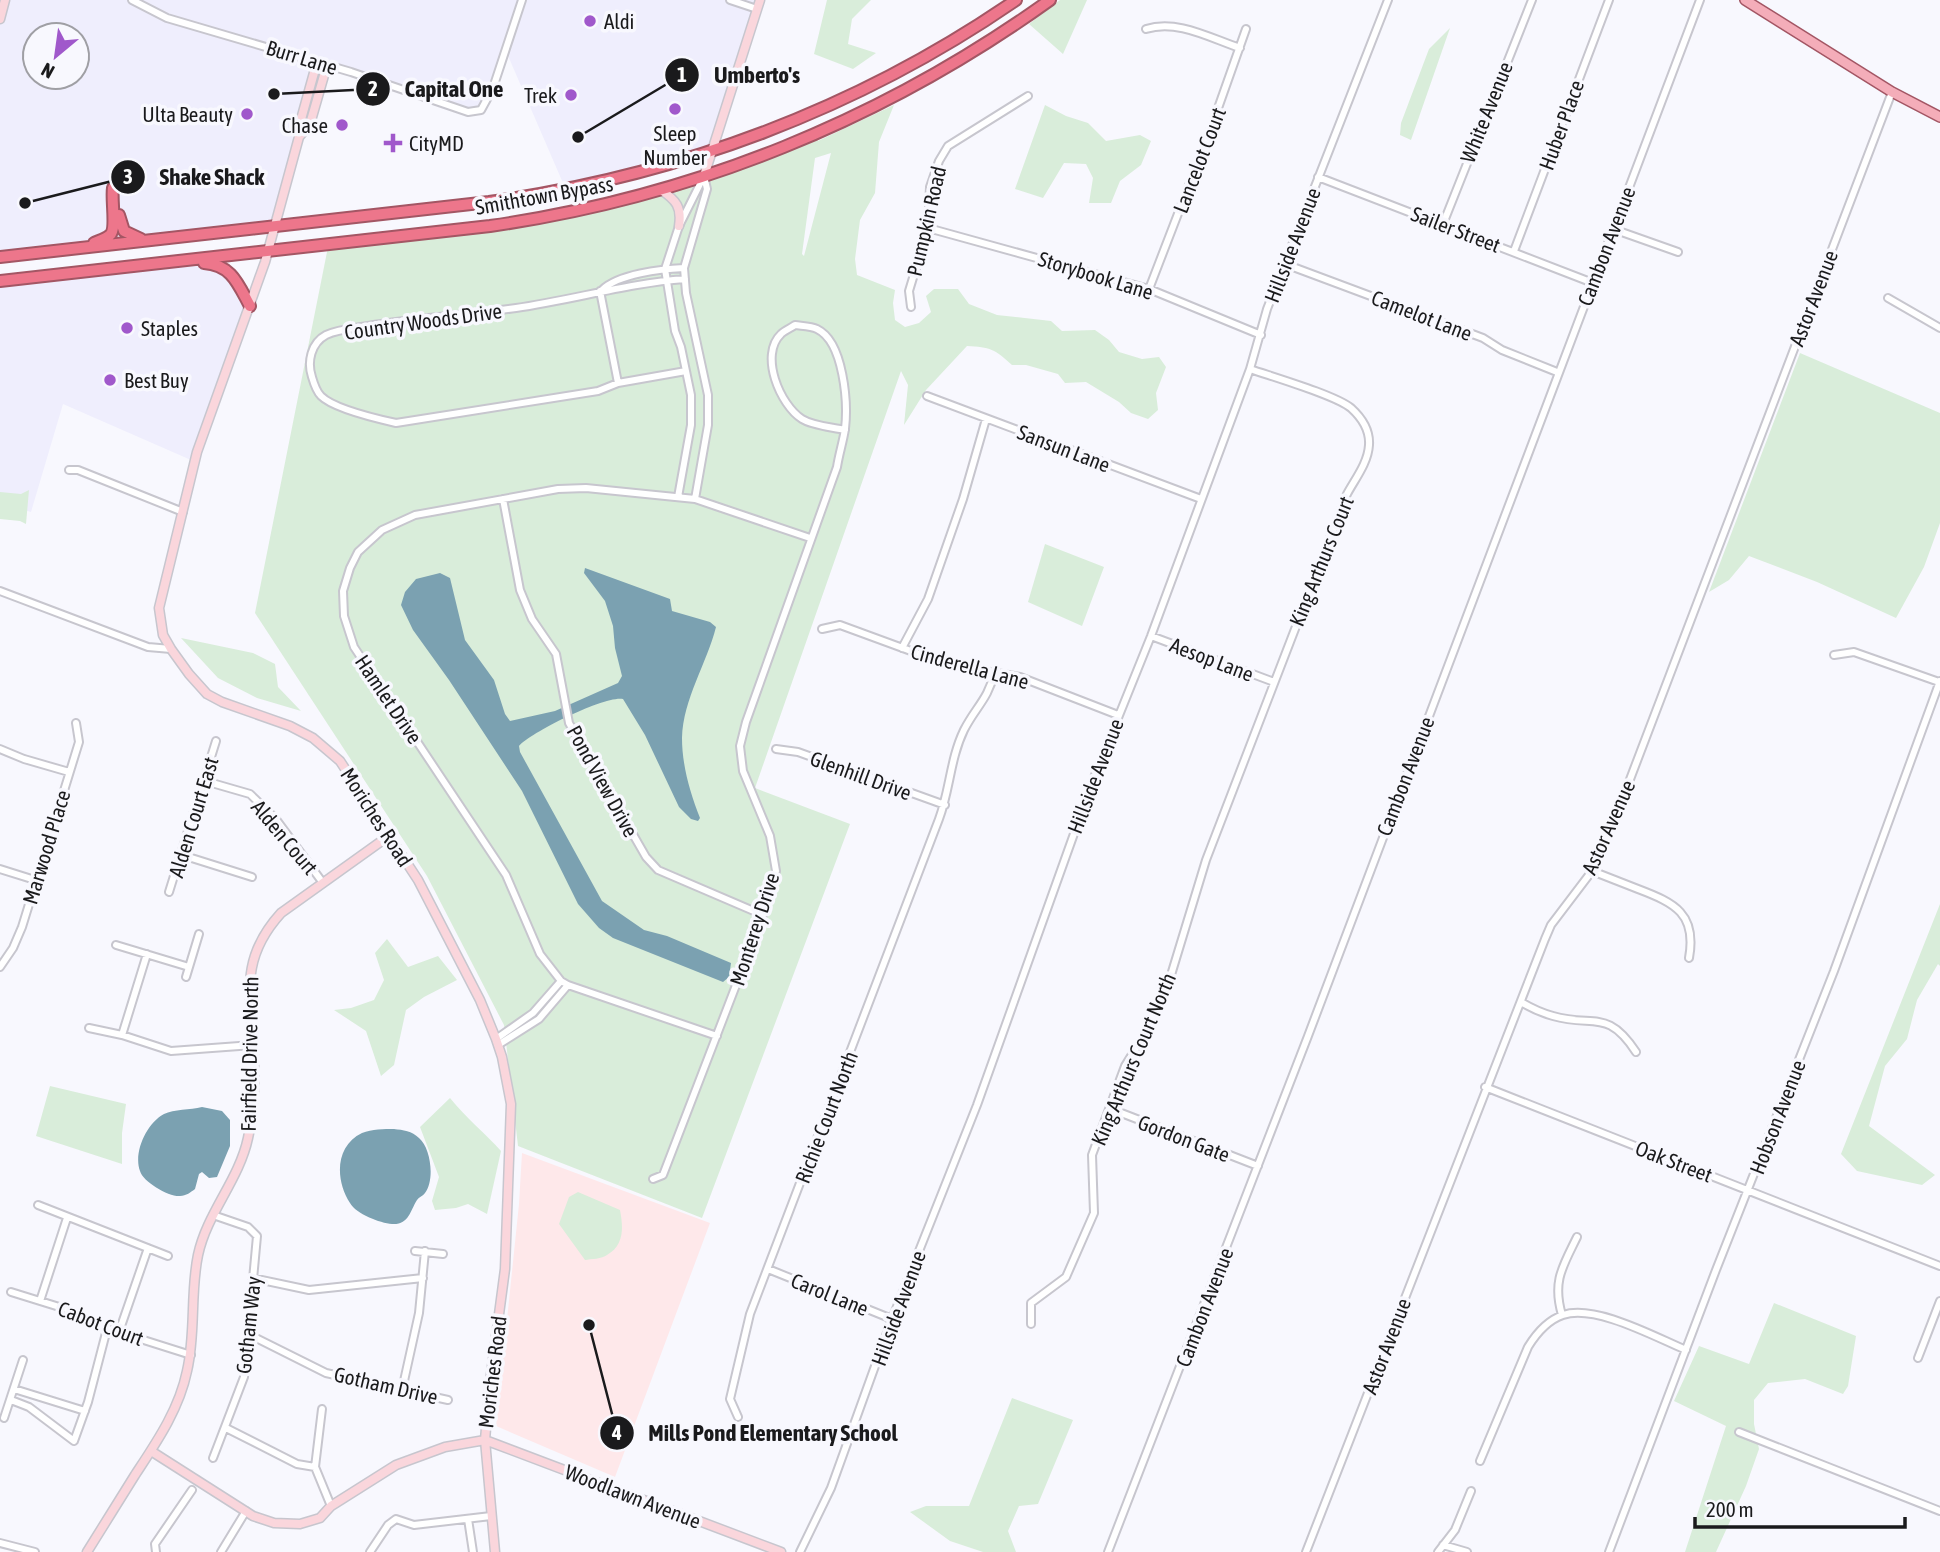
<svg xmlns="http://www.w3.org/2000/svg" width="1940" height="1552" viewBox="0 0 1940 1552" font-family="'Asap Condensed',sans-serif">
	<style>
		.built { fill: #efeefd; fill-rule: evenodd }
		.education { fill: #fee8ea }
		.green { fill: #d9edda; fill-rule: evenodd }
		.water { fill: #7ba1b1 }
		.lines { fill: none; stroke-linecap: round; stroke-linejoin: round }
		.street-casing { stroke: #c7c6ce; stroke-width: 10 }
		.secondary-casing { stroke: #c7c6ce; stroke-width: 11 }
		.primary-casing { stroke: #a35664; stroke-width: 12 }
		.highway-casing { stroke: #a35664; stroke-width: 14 }
		.street { stroke: #fff; stroke-width: 6 }
		.secondary { stroke: #fad6dc; stroke-width: 8 }
		.primary { stroke: #f4adb9; stroke-width: 9 }
		.highway { stroke: #ed768b; stroke-width: 10 }
		.poi-dot { fill: #a058cb; stroke: #f8f8fe; stroke-width: 2.5 }
		.labels { text-anchor: middle; dominant-baseline: central; stroke-width: 7; stroke-linejoin: round; paint-order: stroke }
		.poi-label { font-size: 21px; fill: #1a1a1c; stroke: #f8f8fe; text-anchor: start }
		.street-label { font-size: 21px; fill: #1a1a1c; stroke: #f8f8fe }
		.leader { fill: none; stroke: #1a1a1c; stroke-width: 2.5 }
		.callout-dot { fill: #1a1a1c; stroke: #f8f8fe; stroke-width: 2.5 }
		.mark-label { font-size: 21px; text-anchor: middle; font-weight: bold; fill: #fff }
		.callout-label { font-size: 23px; text-anchor: middle; font-weight: bold; fill: #1a1a1c; stroke: #f8f8fe; stroke-width: 7; stroke-linejoin: round; paint-order: stroke }
	</style>
	<rect width="100%" height="100%" fill="#f8f8fe"/>
	<!-- built -->
	<path class="built" d="M0,0H760L753,8L712,152L566,190L506,51L481,110L468,112L318,62L274,226L0,257ZM35,35H77V77H35Z
		M214,257L225,263L238,274L245,287L243,315L211,418L191,460L63,404L31,512L0,503V281Z"/>
	<!-- education -->
	<path class="education" d="M522,1153L710,1223L615,1477L496,1426L519,1204Z"/>
	<!-- green -->
	<path class="green" d="M827,0H871L852,19L848,44L876,53L853,69L814,54Z
		M1060,0H1087L1063,54L1029,24Z
		M1450,28L1411,140L1400,135L1401,123L1429,49Z
		M894,105L879,142L875,193L860,220L855,259L857,275L895,290L893,303L895,320L905,327L919,323L931,312L926,296L934,289H958L969,304L997,315L1051,321L1062,331L1095,330L1109,340L1119,352L1142,359L1159,357L1166,367L1156,393L1158,410L1148,419L1131,413L1119,402L1086,382L1065,383L1058,374L1026,365H1012C995,349 990,347 967,346L926,390L904,425L908,385L901,371L755,788L850,824L702,1218L518,1146L504,1025L427,876L255,613L328,247L611,205L818,138V141ZM831,153L804,256L802,254L815,158Z
		M1045,105L1066,116L1088,123L1106,141L1140,135L1151,141L1141,165L1120,181L1111,203H1089L1093,178L1086,164L1064,163L1043,198L1015,189Z
		M1800,353L1940,413V523L1924,567L1896,618L1817,582L1749,556L1729,580L1709,592Z
		M29,490L26,524L20,521L0,519V492L21,494Z
		M1045,544L1104,567L1082,626L1028,602Z
		M181,638L253,653L275,664L278,687L301,711L257,698L218,678Z
		M1940,904V966L1938,964L1917,1000L1907,1039L1885,1066L1869,1126L1935,1175L1922,1185L1857,1171L1841,1154Z
		M387,939L408,967L438,956L457,980L424,997L406,1010L394,1065L381,1076L366,1031L334,1010L351,1008L374,1000L384,980L375,953Z
		M50,1086L126,1104L122,1133V1164L36,1136Z
		M450,1098C467,1119 483,1131 501,1151L487,1214L468,1204L456,1208L435,1210L432,1201L439,1177L420,1127Z
		M578,1192L620,1210C623,1226 625,1245 607,1255C602,1259 591,1259 585,1260L559,1224L569,1197Z
		M1774,1303L1856,1336L1848,1386L1843,1394L1805,1379L1768,1383L1754,1400V1424L1759,1449L1746,1486L1716,1552H1685L1726,1426L1674,1401L1699,1346L1749,1364Z
		M1012,1398L1073,1420L1038,1504L1019,1506L1008,1531L1016,1552H983L950,1541L910,1512L926,1506H969Z"/>
	<!-- water -->
	<path class="water" d="M585,568L670,599L672,611L710,622L716,627C707,663 683,699 682,738C682,765 690,793 700,818L698,821L691,819L679,807L645,735L623,699C606,695 531,732 519,746L520,752L602,901L644,930L667,936L731,963L729,977L723,982L613,938L599,928L578,904L522,791L449,680L413,630L401,605L405,592L416,579L440,573L450,578L465,640L494,680L505,714L510,721L555,711L618,683L622,676L615,648L613,626L605,601L584,573Z
		M202,1107L222,1111L230,1120V1146L217,1177L209,1178L202,1172L199,1174L195,1189C191,1192 186,1196 180,1196C169,1197 143,1182 140,1171C133,1152 147,1123 164,1114C174,1109 190,1110 202,1107Z
		M394,1129C403,1130 412,1131 419,1138C431,1148 435,1180 425,1193C423,1196 419,1197 417,1200C410,1211 409,1225 392,1224C380,1223 356,1214 350,1203C335,1180 335,1146 362,1133C372,1129 384,1129 394,1129Z"/>
	<g class="lines">
		<!-- street casing -->
		<g class="street-casing">
			<path id="street" d="M132,0L167,18L351,72L468,112L481,110L493,88L522,0
				M730,0L757,9
				M1146,29C1177,19 1210,38 1240,48
				M1318,177L1593,283
				M1443,224L1532,0
				M928,228L1149,289L1261,335
				M1613,229L1678,252
				M1514,251L1609,0
				M1285,264L1483,338L1502,350L1557,372
				M1149,289L1211,128L1246,29
				M602,290C618,274 661,269 684,268
				M600,291L618,383L598,391L396,423C378,419 334,409 321,396C316,391 314,384 312,377C307,362 311,343 326,335C338,329 355,328 368,326C417,318 467,315 516,308C573,300 628,283 685,279
				M1888,298L1940,328
				M911,307L909,291L928,228L930,187L939,161L948,146L1028,96
				M618,383L686,371
				M927,396L1201,499
				M69,470H78L183,512
				M678,497L691,425V395L681,347L675,331L665,269L679,226L703,178
				M503,499L520,590L532,619L556,654L569,723L646,857L658,870L763,915
				M695,499L708,425V395L686,293L684,268L707,189L704,176
				M0,591L148,647L171,649
				M822,629L840,625L949,665L1020,677L1118,715
				M1151,636L1274,682
				M902,648L928,599L963,499L986,419
				M1834,655L1854,652L1939,682
				M0,749L24,759L69,772
				M776,749L798,752L945,805
				M205,781L250,794L275,818L323,883
				M182,855L252,877
				M0,869L35,880
				M1592,871C1607,877 1623,883 1638,889C1675,903 1697,914 1689,958
				M169,892L216,741
				M116,945L189,967
				M0,967L13,948L22,927L79,742L76,723
				M186,977L199,934
				M1521,1002C1531,1008 1542,1013 1553,1016C1594,1028 1607,1008 1636,1052
				M89,1028L122,1035L171,1051L253,1045
				M122,1035L147,954
				M717,1036L568,985L561,981L540,954L506,875L354,647L344,616L343,591L350,568L358,552L382,530L415,515L558,489L586,488L695,499L810,538
				M496,1039L533,1013L561,981
				M498,1045L539,1019L568,985
				M1485,1087L1940,1266
				M1111,1109L1258,1166
				M653,1179L663,1175L763,915L776,871L770,836L743,771L740,746L746,722L837,467C839,454 843,442 845,429C848,403 844,342 817,329C811,326 801,326 795,325C791,328 785,330 781,334C759,355 780,405 802,419C813,426 832,427 845,430
				M38,1205L168,1256
				M213,1215L248,1227L257,1236L244,1377L213,1458
				M415,1251L443,1254
				M768,1269L892,1319
				M252,1278L309,1290L423,1278
				M11,1292L69,1310L93,1324L191,1355
				M40,1301L67,1218
				M1562,1315C1552,1281 1563,1266 1577,1237
				M1031,1324V1303L1066,1277L1094,1213L1092,1155L1125,1066L1154,1019L1164,998L1206,860L1347,494C1355,479 1368,463 1369,445C1370,430 1362,418 1351,408C1335,395 1273,377 1250,369
				M119,1332L148,1248
				M248,1334L326,1373L448,1400
				M1918,1358L1940,1301
				M14,1389L85,1411
				M402,1390L419,1313L425,1251
				M11,1400L29,1407L74,1441L88,1402L107,1329
				M322,1409L315,1467L331,1506
				M738,1417L730,1399L750,1314L939,819C950,790 950,759 964,730C975,708 989,698 994,673
				M4,1418L23,1360
				M226,1428L297,1464L315,1467
				M1739,1432L1940,1511
				M1480,1461L1528,1347C1536,1334 1548,1320 1563,1315C1595,1304 1655,1337 1686,1350
				M468,1519L473,1552
				M0,1543L35,1552
				M1443,1545L1467,1552
				M156,1552L155,1544L192,1490
				M221,1552L246,1511
				M370,1552L388,1525L396,1519L414,1525L491,1516
				M800,1552L831,1488L892,1319L977,1105L1095,775L1151,636L1250,369L1267,309L1388,0
				M1108,1552L1308,1036L1700,0
				M1306,1552L1545,939L1551,925L1592,871L1608,837L1892,92
				M1438,1552L1455,1530L1471,1491
				M1609,1552L1716,1270L1834,971L1940,681"/>
		</g>
		<!-- secondary casing -->
		<g class="secondary-casing">
			<path id="secondary" d="M0,19L5,0
				M317,62L300,123L299,137L265,262L197,452L159,608L163,635L171,649L189,674L207,694L222,702L290,726L313,738L340,761L418,880L480,1000L496,1039L502,1057L511,1104L505,1269L490,1382L485,1440L495,1552
				M299,137L310,124L327,65
				M704,176L760,0
				M661,190C676,200 682,207 679,226
				M151,1451L253,1516L274,1523L300,1524L320,1518L331,1506L396,1465L445,1447L485,1440L781,1552
				M87,1552C103,1526 119,1501 135,1475C156,1443 179,1410 187,1371C196,1333 190,1293 198,1255C207,1213 239,1180 248,1138C255,1108 255,1073 253,1043C249,989 242,956 281,913L390,835"/>
		</g>
		<!-- primary casing -->
		<g class="primary-casing">
			<path id="primary" d="M1745,0L1892,92L1940,117"/>
		</g>
		<!-- highway casing -->
		<g class="highway-casing">
			<path id="highway" d="M119,215L124,231L141,239
				M94,243C98,241 106,239 110,235C117,229 111,200 113,188
				M0,257L489,202C678,176 858,109 1016,0
				M204,263C232,265 238,284 250,306
				M0,281L490,226C693,197 883,120 1050,0"/>
		</g>
		<!-- street -->
		<use href="#street" class="street"/>
		<!-- secondary -->
		<use href="#secondary" class="secondary"/>
		<!-- primary -->
		<use href="#primary" class="primary"/>
		<!-- highway -->
		<use href="#highway" class="highway"/>
	</g>
	<!-- markers -->
	<g class="poi-dot">
		<circle cx="590" cy="21" r="7"/>
		<circle cx="571" cy="95" r="7"/>
		<circle cx="675" cy="109" r="7"/>
		<circle cx="247" cy="114" r="7"/>
		<circle cx="342" cy="125" r="7"/>
		<path d="M389.5 132.5h7v7h7v7h-7v7h-7v-7h-7v-7h7z"/>
		<circle cx="127" cy="328" r="7"/>
		<circle cx="110" cy="380" r="7"/>
	</g>
	<g class="labels">
		<!-- poi labels -->
		<g class="poi-label">
			<text x="604" y="21">Aldi</text>
			<text x="557" y="95" text-anchor="end">Trek</text>
			<text x="233" y="114" text-anchor="end">Ulta Beauty</text>
			<text x="328" y="125" text-anchor="end">Chase</text>
			<text x="675" y="133" text-anchor="middle">Sleep<tspan x="675" dy="24">Number</tspan></text>
			<text x="409" y="143">CityMD</text>
			<text x="141" y="328">Staples</text>
			<text x="124" y="380">Best Buy</text>
		</g>
		<!-- street labels -->
		<g class="street-label">
			<text transform="translate(302 57) rotate(17)">Burr Lane</text>
			<text transform="translate(1486 112) rotate(-68)">White Avenue</text>
			<text transform="translate(1561 125) rotate(-70)">Huber Place</text>
			<text transform="translate(1199 160) rotate(-69)">Lancelot Court</text>
			<text transform="translate(544 195) rotate(-10)">Smithtown Bypass</text>
			<text transform="translate(926 221) rotate(-77)">Pumpkin Road</text>
			<text transform="translate(1456 229) rotate(21)">Sailer Street</text>
			<text transform="translate(1292 245) rotate(-69)">Hillside Avenue</text>
			<text transform="translate(1606 246) rotate(-69)">Cambon Avenue</text>
			<text transform="translate(1096 275) rotate(17)">Storybook Lane</text>
			<text transform="translate(1813 298) rotate(-69)">Astor Avenue</text>
			<text transform="translate(1422 315) rotate(21)">Camelot Lane</text>
			<text transform="translate(423 321) rotate(-8)">Country Woods Drive</text>
			<text transform="translate(1064 448) rotate(21)">Sansun Lane</text>
			<text transform="translate(1321 561) rotate(-68)">King Arthurs Court</text>
			<text transform="translate(1212 659) rotate(21)">Aesop Lane</text>
			<text transform="translate(970 666) rotate(15)">Cinderella Lane</text>
			<text transform="translate(389 699) rotate(56)">Hamlet Drive</text>
			<text transform="translate(861 775) rotate(20)">Glenhill Drive</text>
			<text transform="translate(1095 776) rotate(-69)">Hillside Avenue</text>
			<text transform="translate(1405 776) rotate(-69)">Cambon Avenue</text>
			<text transform="translate(603 781) rotate(61)">Pond View Drive</text>
			<text transform="translate(193 817) rotate(-73)">Alden Court East</text>
			<text transform="translate(377 817) rotate(57)">Moriches Road</text>
			<text transform="translate(1608 827) rotate(-66)">Astor Avenue</text>
			<text transform="translate(285 837) rotate(50)">Alden Court</text>
			<text transform="translate(46 847) rotate(-73)">Marwood Place</text>
			<text transform="translate(754 929) rotate(-72)">Monterey Drive</text>
			<text transform="translate(249 1054) rotate(-89)">Fairfield Drive North</text>
			<text transform="translate(1133 1059) rotate(-67)">King Arthurs Court North</text>
			<text transform="translate(826 1117) rotate(-69)">Richie Court North</text>
			<text transform="translate(1777 1117) rotate(-69)">Hobson Avenue</text>
			<text transform="translate(1184 1138) rotate(21)">Gordon Gate</text>
			<text transform="translate(1674 1161) rotate(21)">Oak Street</text>
			<text transform="translate(830 1294) rotate(22)">Carol Lane</text>
			<text transform="translate(1204 1307) rotate(-69)">Cambon Avenue</text>
			<text transform="translate(898 1308) rotate(-70)">Hillside Avenue</text>
			<text transform="translate(101 1323) rotate(21)">Cabot Court</text>
			<text transform="translate(248 1325) rotate(-84)">Gotham Way</text>
			<text transform="translate(1386 1346) rotate(-69)">Astor Avenue</text>
			<text transform="translate(492 1372) rotate(-83)">Moriches Road</text>
			<text transform="translate(386 1385) rotate(13)">Gotham Drive</text>
			<text transform="translate(633 1496) rotate(21)">Woodlawn Avenue</text>
		</g>
	</g>
	<!-- callouts -->
	<path class="leader" d="M578 137L682 75M274 94L373 89M25 203L128 177M589 1325L617 1433"/>
	<g class="callout-dot">
		<circle cx="578" cy="137" r="7"/>
		<circle cx="274" cy="94" r="7"/>
		<circle cx="25" cy="203" r="7"/>
		<circle cx="589" cy="1325" r="7"/>
		<circle cx="682" cy="75" r="18"/>
		<circle cx="373" cy="89" r="18"/>
		<circle cx="128" cy="177" r="18"/>
		<circle cx="617" cy="1433" r="18"/>
	</g>
	<g class="mark-label">
		<text x="682" y="82">1</text>
		<text x="373" y="96">2</text>
		<text x="128" y="184">3</text>
		<text x="617" y="1440">4</text>
	</g>
	<g class="callout-label">
		<text x="757" y="83">Umberto's</text>
		<text x="454" y="97">Capital One</text>
		<text x="212" y="185">Shake Shack</text>
		<text x="773" y="1441">Mills Pond Elementary School</text>
	</g>
	<!-- north arrow -->
	<g transform="translate(56 56) rotate(209)"><circle r="33" fill="#f8f8fe" stroke="#9f9fa4" stroke-width="2"/>
	<path d="M0-5L12 26L0 18L-12 26Z" fill="#a058cb"/>
	<text y="-10" font-size="19" font-weight="bold" text-anchor="middle" fill="#1a1a1c">N</text>
	</g>
	<!-- scale -->
	<path d="M1695 1517v10h210v-10" fill="none" stroke="#1a1a1c" stroke-width="3.5"/>
	<text x="1706" y="1517" font-size="21" fill="#1a1a1c" stroke="#f8f8fe" stroke-width="5" paint-order="stroke">200 m</text>
</svg>
